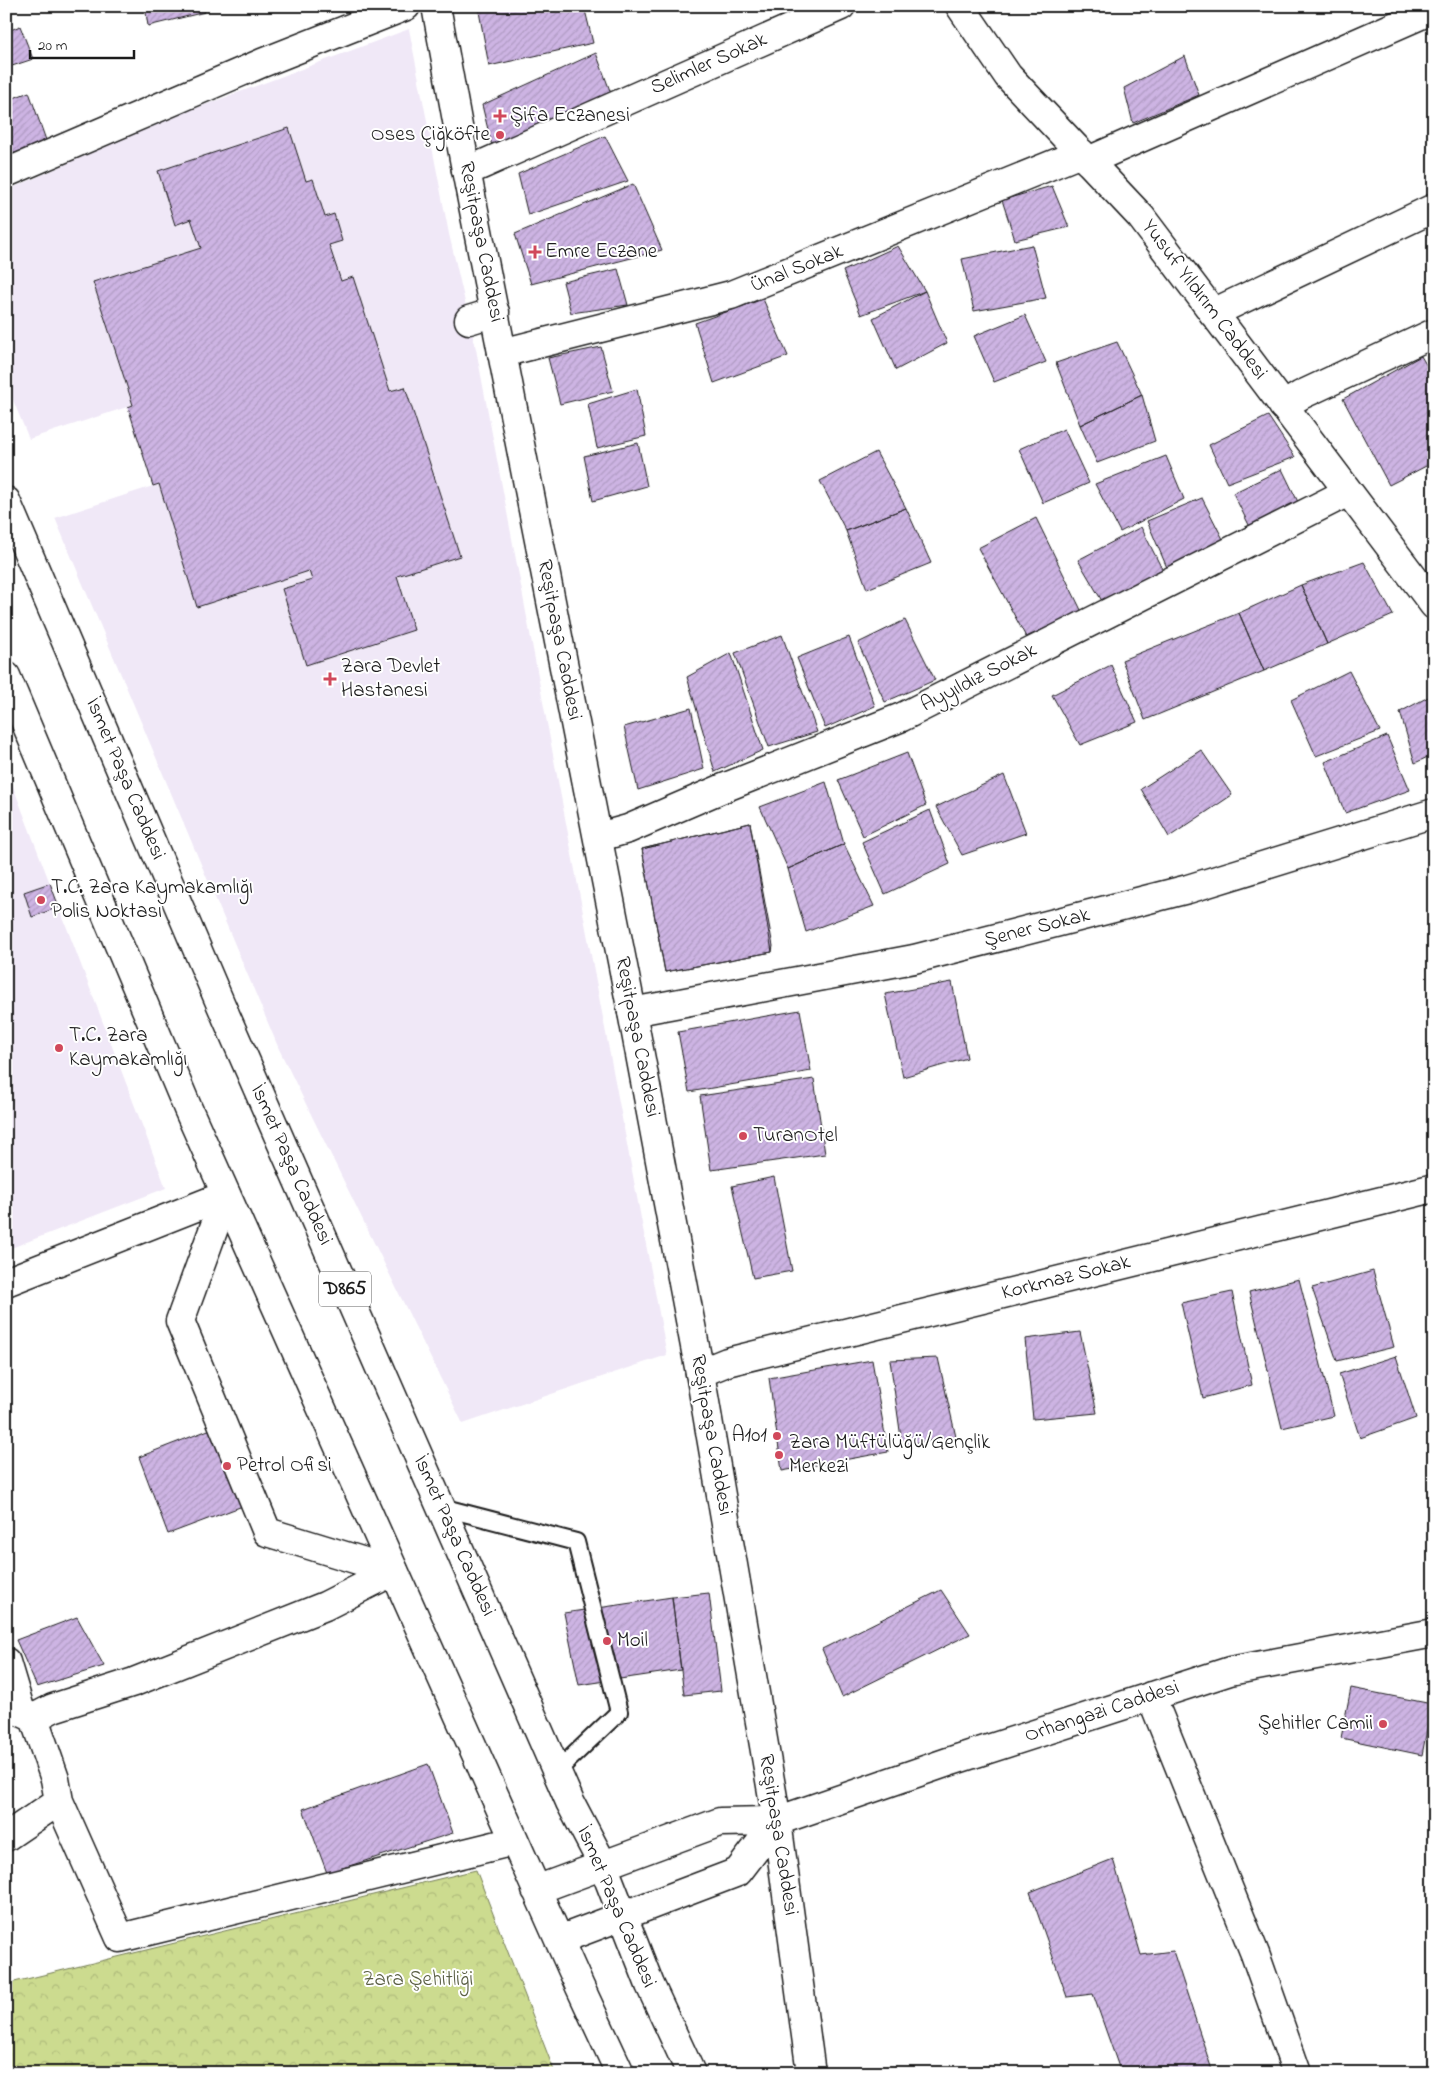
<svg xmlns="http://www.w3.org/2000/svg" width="1440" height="2079" viewBox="0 0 1440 2079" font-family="'Indie Flower',sans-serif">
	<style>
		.built { fill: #f0e8f7 }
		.park { fill: url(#park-crowns); stroke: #747c56 }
		.building { fill: url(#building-hatch); stroke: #1c1c1c }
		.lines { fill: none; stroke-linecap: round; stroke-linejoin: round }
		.lane-casing { stroke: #1c1c1c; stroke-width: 20 }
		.street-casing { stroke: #1c1c1c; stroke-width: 31 }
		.secondary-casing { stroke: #1c1c1c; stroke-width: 31 }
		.highway-casing { stroke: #1c1c1c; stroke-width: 31 }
		.lane { stroke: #fff; stroke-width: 16 }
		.street { stroke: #fff; stroke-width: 28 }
		.secondary { stroke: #fff; stroke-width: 28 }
		.highway { stroke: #fff; stroke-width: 28 }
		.poi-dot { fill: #d1495b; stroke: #fff; stroke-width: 2 }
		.labels { text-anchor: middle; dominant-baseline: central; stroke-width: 4; stroke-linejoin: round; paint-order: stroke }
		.shield { fill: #fff; stroke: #606060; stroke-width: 1 }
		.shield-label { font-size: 20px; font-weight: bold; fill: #1c1c1c }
		.street-label { font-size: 21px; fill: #1c1c1c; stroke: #fff }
		.poi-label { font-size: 21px; fill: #1c1c1c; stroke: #fff; text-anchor: start }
		.park-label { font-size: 21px; fill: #5a5f44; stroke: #fff }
	</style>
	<defs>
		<pattern id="park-crowns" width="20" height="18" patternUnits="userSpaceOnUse" patternTransform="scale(1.25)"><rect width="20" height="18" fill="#ccdb8f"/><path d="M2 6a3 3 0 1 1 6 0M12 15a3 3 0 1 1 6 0" fill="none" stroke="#afbb7b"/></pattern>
		<pattern id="building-hatch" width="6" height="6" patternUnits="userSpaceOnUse" patternTransform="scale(1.25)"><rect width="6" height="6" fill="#cdb4e3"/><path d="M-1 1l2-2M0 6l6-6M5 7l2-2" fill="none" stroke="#af9ac2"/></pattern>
	</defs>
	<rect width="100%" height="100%" fill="#fff"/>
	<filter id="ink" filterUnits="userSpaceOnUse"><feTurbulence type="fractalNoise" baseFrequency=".02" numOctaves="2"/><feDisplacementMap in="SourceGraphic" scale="10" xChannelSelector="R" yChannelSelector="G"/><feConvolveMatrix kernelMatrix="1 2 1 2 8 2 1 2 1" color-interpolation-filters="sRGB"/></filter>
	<g filter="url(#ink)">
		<!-- built -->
		<path class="built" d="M409,29L449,234L476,349L667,1355L463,1424L279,1049L55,518L153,486L127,407L29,439L6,383V191L167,119Z
			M6,768L166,1188L6,1250Z"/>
		<!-- park -->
		<path class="park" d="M476,1870L555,2073H6V1984Z"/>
		<!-- building -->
		<path class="building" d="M145,6H203L205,12L148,26Z
			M478,6H584L593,43L489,66Z
			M20,26L33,59L6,68V32Z
			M596,53L612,96L493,150L482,105Z
			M1185,56L1199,95L1133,123L1124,88Z
			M29,92L47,143L6,156V101Z
			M289,128L306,181L313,179L325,217L334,214L342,241L329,245L341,281L353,277L390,391L405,387L460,556L397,576L414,630L306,665L282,589L312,580L309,571L197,607L159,484L153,486L128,407L133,405L93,282L201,248L191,219L175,225L158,171Z
			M605,136L628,181L528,215L518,174Z
			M633,184L662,250L531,284L515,234Z
			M1052,186L1069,227L1015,240L1002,200Z
			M1032,245L1046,298L974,311L962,259Z
			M898,246L925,291L861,315L843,271Z
			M618,269L628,305L571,313L563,282Z
			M925,291L947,343L896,370L873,318Z
			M763,299L788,356L714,383L695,323Z
			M1025,315L1046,362L994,382L974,336Z
			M1117,342L1142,395L1080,425L1056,363Z
			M601,347L613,391L560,404L548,358Z
			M1421,356L1434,378V462L1389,485L1343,399Z
			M637,389L646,436L597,448L588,404Z
			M1142,395L1155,441L1097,463L1080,425Z
			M1268,416L1295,457L1227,483L1209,445Z
			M1064,429L1089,483L1043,503L1019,449Z
			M638,443L647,486L593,501L584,456Z
			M876,452L906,508L846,531L820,481Z
			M1166,456L1184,499L1120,532L1095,484Z
			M1282,469L1300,506L1251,529L1233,493Z
			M1202,498L1226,545L1168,570L1147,521Z
			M906,508L931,563L867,589L846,531Z
			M1036,518L1082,612L1026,637L978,548Z
			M1141,527L1164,573L1105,606L1078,560Z
			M1364,562L1393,615L1327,644L1301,585Z
			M1301,585L1327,644L1264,671L1239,613Z
			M1239,613L1264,671L1145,720L1122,660Z
			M905,620L935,680L885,702L858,643Z
			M782,635L817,732L769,747L735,653Z
			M849,637L875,706L825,728L797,658Z
			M731,653L763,750L715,772L687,677Z
			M1111,665L1137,722L1080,745L1052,695Z
			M1349,671L1380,731L1316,756L1291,700Z
			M1434,694V754L1415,763L1400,712Z
			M691,708L704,769L638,790L624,727Z
			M1387,736L1410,790L1345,813L1325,762Z
			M1201,750L1232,795L1169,837L1141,789Z
			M907,753L926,805L863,836L838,780Z
			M1004,775L1026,833L962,855L936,807Z
			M826,782L844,844L788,869L760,807Z
			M930,810L950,864L885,894L862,842Z
			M750,823L773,946L772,952L665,972L642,849Z
			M750,823L772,952L665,972L642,849Z
			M844,844L874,906L806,932L788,869Z
			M50,883L59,907L32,917L24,892Z
			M952,982L967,1058L903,1077L885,994Z
			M800,1010L811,1071L689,1092L678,1032Z
			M814,1079L825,1154L711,1170L700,1096Z
			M774,1177L792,1271L753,1278L732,1186Z
			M1373,1271L1394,1347L1337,1361L1312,1288Z
			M1299,1279L1334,1416L1282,1428L1249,1292Z
			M1232,1292L1252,1385L1203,1398L1181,1303Z
			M1080,1332L1097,1413L1033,1419L1025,1339Z
			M1396,1356L1416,1418L1360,1438L1339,1374Z
			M938,1358L956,1437L902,1445L890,1360Z
			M872,1360L888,1452L782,1471L769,1378Z
			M234,1420L264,1498L168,1534L139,1457Z
			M941,1590L970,1634L842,1697L822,1649Z
			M709,1593L721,1691L684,1695L672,1597Z
			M672,1597L681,1670L579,1685L564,1613Z
			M77,1617L104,1666L37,1687L16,1640Z
			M1351,1688L1432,1704L1422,1755L1341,1738Z
			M428,1764L453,1833L327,1873L303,1809Z
			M1113,1859L1141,1955L1173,1951L1213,2073H1121L1093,1994L1067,1997L1030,1892Z"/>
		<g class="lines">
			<!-- lane casing -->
			<g class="lane-casing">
				<path id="lane" d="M441,1507L576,1542L619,1712L556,1772"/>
			</g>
			<!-- street casing -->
			<g class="street-casing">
				<path id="street" d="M1088,161L1434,9
					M466,170L479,166L841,6
					M6,173L262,63L406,6
					M1213,313L1434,208
					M469,320L495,312
					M502,353L731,295L1081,153
					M1283,406L1301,395L1434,333
					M599,837L628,829L721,789L902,717L1348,492
					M632,1012L914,959L1188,889L1434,813
					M226,1195L180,1321L267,1532L394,1571
					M6,1282L226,1195
					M700,1373L727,1362L1434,1188
					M6,1662L21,1712L34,1718
					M1151,1696L1255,1954L1297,2073
					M59,1801L120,1938L514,1841
					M6,1837L59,1801L55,1779L34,1718L53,1708L134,1682L325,1606L394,1571"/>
			</g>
			<!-- secondary casing -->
			<g class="secondary-casing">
				<path id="secondary" d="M436,6L466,170L632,1012L700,1373L777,1821L948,1762L1230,1671L1434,1633
					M960,6L1008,76L1141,217L1434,605"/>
			</g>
			<!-- highway casing -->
			<g class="highway-casing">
				<path id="highway" d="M6,501L221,1005L570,1802L603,1865L650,1985L691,2073
					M6,676L188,1109L580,1987L620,2073
					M777,1821L811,2073
					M536,1890L720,1822L777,1821
					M559,1940L738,1872L777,1821"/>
			</g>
			<!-- lane -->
			<use href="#lane" class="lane"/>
			<!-- street -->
			<use href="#street" class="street"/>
			<!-- secondary -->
			<use href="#secondary" class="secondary"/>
			<!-- highway -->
			<use href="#highway" class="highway"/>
		</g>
	</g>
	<!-- markers -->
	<g class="poi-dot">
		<path d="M497.5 108.5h5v5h5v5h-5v5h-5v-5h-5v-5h5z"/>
		<circle cx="500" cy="135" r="5"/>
		<path d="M532.5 244.5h5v5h5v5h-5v5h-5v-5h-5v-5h5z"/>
		<path d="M327.5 671.5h5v5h5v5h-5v5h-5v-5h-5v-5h5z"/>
		<circle cx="41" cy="900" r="5"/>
		<circle cx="59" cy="1048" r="5"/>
		<circle cx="743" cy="1136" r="5"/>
		<circle cx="777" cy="1436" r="5"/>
		<circle cx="779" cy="1455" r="5"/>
		<circle cx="227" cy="1466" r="5"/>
		<circle cx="607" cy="1641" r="5"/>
		<circle cx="1383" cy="1724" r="5"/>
	</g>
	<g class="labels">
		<!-- shield labels -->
		<rect class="shield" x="319" y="1271.5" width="52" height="35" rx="4"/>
		<g class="shield-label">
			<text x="345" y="1289">D865</text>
		</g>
		<!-- street labels -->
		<g class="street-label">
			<text transform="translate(709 64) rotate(-24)">Selimler Sokak</text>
			<text transform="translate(481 242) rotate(79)">Reşitpaşa Caddesi</text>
			<text transform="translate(797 269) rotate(-22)">Ünal Sokak</text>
			<text transform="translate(1204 300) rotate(53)">Yusuf Yıldırım Caddesi</text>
			<text transform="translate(559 640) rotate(79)">Reşitpaşa Caddesi</text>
			<text transform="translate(979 678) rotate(-27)">Ayyıldız Sokak</text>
			<text transform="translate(125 779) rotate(67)">İsmet Paşa Caddesi</text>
			<text transform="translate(1037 928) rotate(-14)">Şener Sokak</text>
			<text transform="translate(637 1037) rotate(79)">Reşitpaşa Caddesi</text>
			<text transform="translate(291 1165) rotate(66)">İsmet Paşa Caddesi</text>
			<text transform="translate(1066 1278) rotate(-14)">Korkmaz Sokak</text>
			<text transform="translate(711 1435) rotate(80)">Reşitpaşa Caddesi</text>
			<text transform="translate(454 1536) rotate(66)">İsmet Paşa Caddesi</text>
			<text transform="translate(1102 1712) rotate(-18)">Orhangazi Caddesi</text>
			<text transform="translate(778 1835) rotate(81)">Reşitpaşa Caddesi</text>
			<text transform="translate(616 1907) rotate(67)">İsmet Paşa Caddesi</text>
		</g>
		<!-- poi labels -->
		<g class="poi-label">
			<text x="510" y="116">Şifa Eczanesi</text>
			<text x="490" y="135" text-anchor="end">Oses Çiğköfte</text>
			<text x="545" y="252">Emre Eczane</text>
			<text x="341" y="667">Zara Devlet<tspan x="341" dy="24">Hastanesi</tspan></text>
			<text x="51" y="888">T.C. Zara Kaymakamlığı<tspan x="51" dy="24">Polis Noktası</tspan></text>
			<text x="69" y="1036">T.C. Zara<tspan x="69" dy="24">Kaymakamlığı</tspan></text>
			<text x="753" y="1136">TuranOtel</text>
			<text x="767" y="1436" text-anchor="end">A101</text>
			<text x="789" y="1443">Zara Müftülüğü/Gençlik<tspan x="789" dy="24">Merkezi</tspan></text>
			<text x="237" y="1466">Petrol Ofisi</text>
			<text x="617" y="1641">Moil</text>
			<text x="1373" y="1724" text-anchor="end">Şehitler Camii</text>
		</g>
		<!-- park labels -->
		<g class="park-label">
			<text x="418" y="1980">Zara Şehitliği</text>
		</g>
	</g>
	<!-- margin -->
	<rect width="1440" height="2079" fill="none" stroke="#fff" stroke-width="25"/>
	<rect x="12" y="12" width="1415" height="2054" fill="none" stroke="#1c1c1c" stroke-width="2" filter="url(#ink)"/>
	<!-- scale -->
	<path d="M30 50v8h104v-8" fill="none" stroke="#1c1c1c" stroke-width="2.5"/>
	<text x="38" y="50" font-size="15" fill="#1c1c1c" stroke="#ffffff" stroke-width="4" paint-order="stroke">20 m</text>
</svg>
